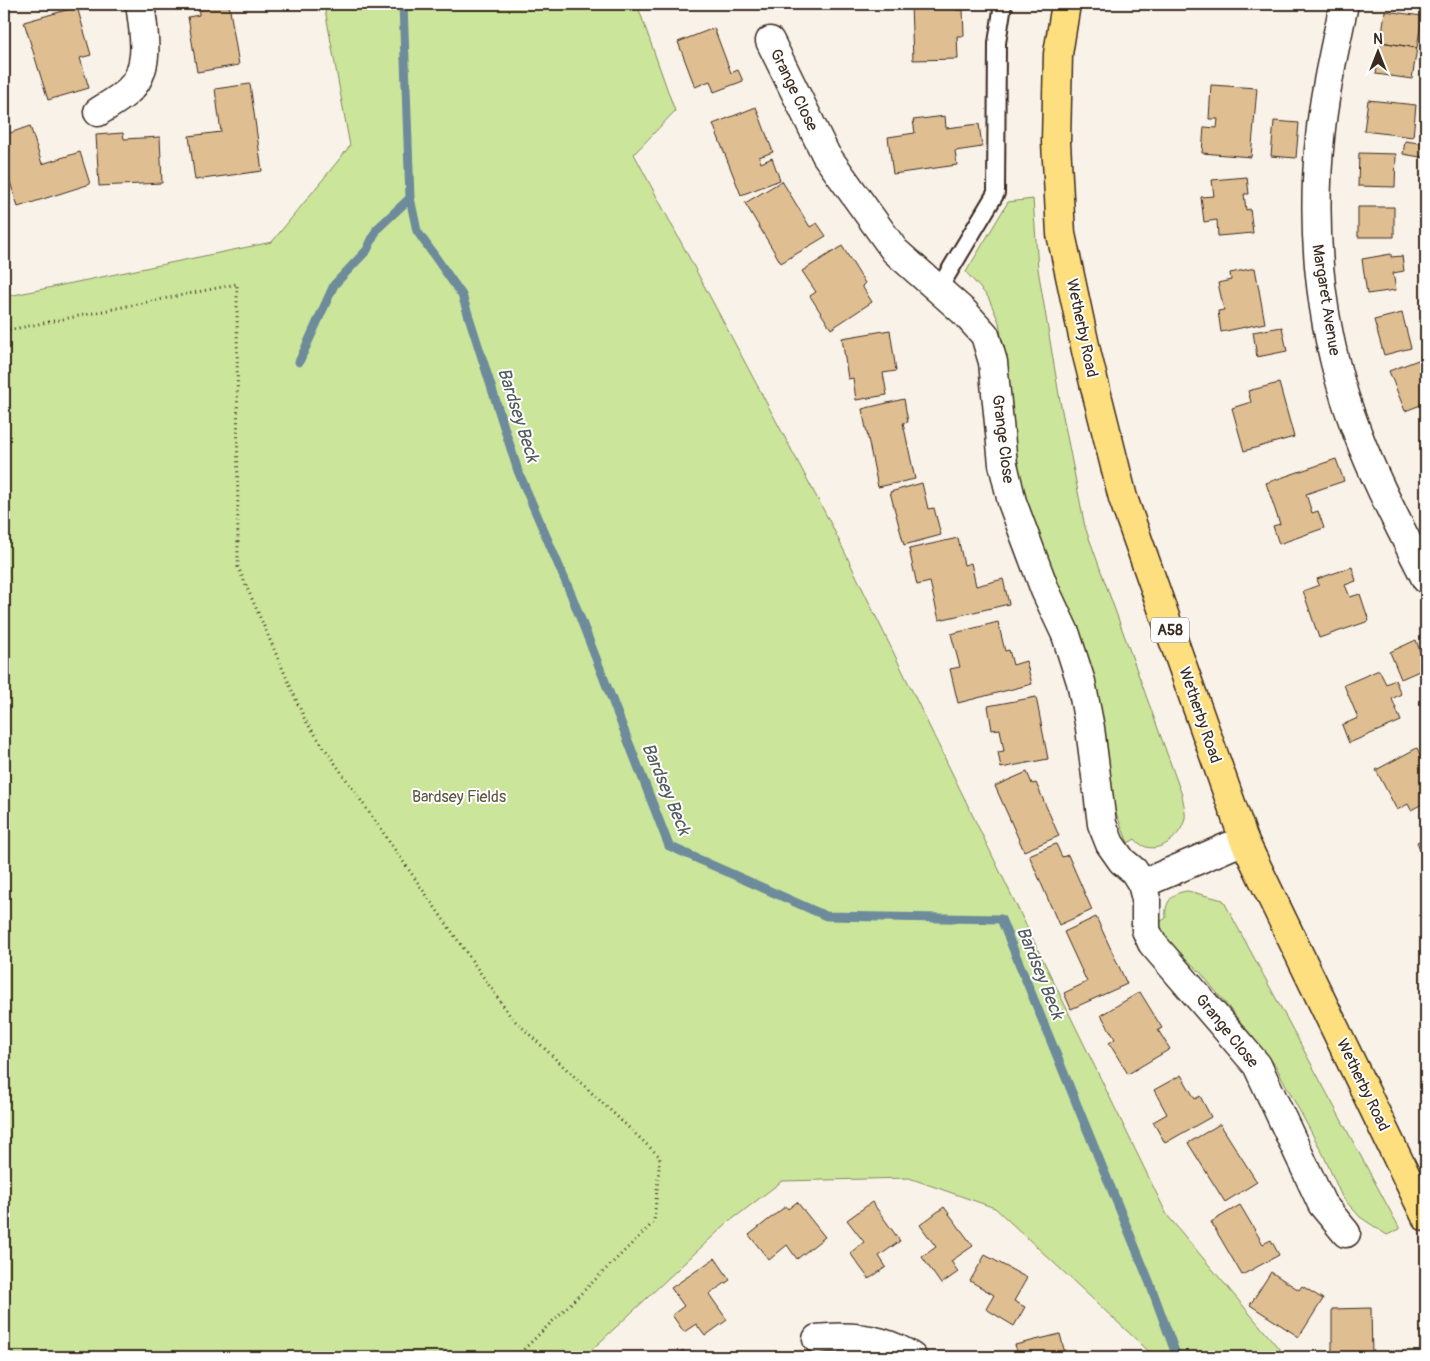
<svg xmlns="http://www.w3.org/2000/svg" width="1430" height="1361" viewBox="0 0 1430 1361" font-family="Pangolin,sans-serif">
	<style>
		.green { fill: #cbe59b; stroke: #83885c }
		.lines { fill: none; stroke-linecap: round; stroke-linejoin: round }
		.stream { stroke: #6d8b9b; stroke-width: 9 }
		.building { fill: #dfbf92; stroke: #3b2a1e }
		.lane-casing { stroke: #3b2a1e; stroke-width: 20 }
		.street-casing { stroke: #3b2a1e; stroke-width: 31 }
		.primary-casing { stroke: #3b2a1e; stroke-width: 31 }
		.path { stroke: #3b2a1e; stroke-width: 3; stroke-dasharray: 1 4; stroke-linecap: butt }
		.lane { stroke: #fff; stroke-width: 16 }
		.street { stroke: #fff; stroke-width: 28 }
		.primary { stroke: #fddf80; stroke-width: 28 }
		.labels { text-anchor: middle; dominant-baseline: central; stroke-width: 4; stroke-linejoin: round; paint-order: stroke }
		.shield { fill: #fff; stroke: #766a62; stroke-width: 1 }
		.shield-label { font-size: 15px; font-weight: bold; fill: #3b2a1e }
		.street-label { font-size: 16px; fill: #3b2a1e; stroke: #fff }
		.park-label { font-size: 16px; fill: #5f593d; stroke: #fff }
		.water-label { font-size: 18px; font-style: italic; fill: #545b5d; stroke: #fff }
	</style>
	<rect width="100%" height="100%" fill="#f9f2e9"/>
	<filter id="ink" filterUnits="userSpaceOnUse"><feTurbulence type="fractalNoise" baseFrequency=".02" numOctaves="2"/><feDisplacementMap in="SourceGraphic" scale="10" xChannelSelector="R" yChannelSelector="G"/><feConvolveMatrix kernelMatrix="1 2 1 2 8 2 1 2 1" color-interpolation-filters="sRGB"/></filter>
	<g filter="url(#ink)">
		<!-- green -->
		<path class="green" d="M324,4H637L675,111L634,154L831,524L1167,1215L1286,1357H1155L995,1208L909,1178L782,1181L725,1225L584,1357H4V297L272,242L350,146Z
			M1033,199L1038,269L1060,401L1085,527L1182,795C1183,802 1186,811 1185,818C1181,840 1151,860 1135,839L1128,843L1112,803L1103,718L1089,665L1033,529L1018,485L1009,390L999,322L988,297L966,272L1008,202Z
			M1188,891L1223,900L1400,1229L1387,1235L1360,1217L1342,1197L1323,1154L1275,1065L1201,973L1168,941L1157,924L1166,918C1164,903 1172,892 1188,891Z"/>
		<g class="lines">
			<!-- stream -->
			<path class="stream" d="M403,4L410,198L417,231L462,295L518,471L571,594L669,846L826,916L1001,919L1149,1281L1177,1357
				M299,362L334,285L367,250L377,229L410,198"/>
		</g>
		<!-- building -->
		<path class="building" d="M198,4H229L239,65L197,72L188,17L199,15Z
			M911,4H956V10H963L964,36H957L958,59L913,60Z
			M1234,4H1250L1248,9Z
			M1402,4H1426V7Z
			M77,7L91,55L80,58L89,88L48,100L24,22Z
			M1385,11L1422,16L1417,48L1381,42Z
			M714,28L731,73L738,70L743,81L714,92L710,81L695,87L678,42Z
			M1381,42L1417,48L1412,79L1376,74Z
			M1424,77L1426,78V96L1421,95Z
			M250,84L262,171L195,180L189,136L221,132L215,89Z
			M1211,85L1257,88L1251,157L1202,153L1204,127L1217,128L1218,119H1209Z
			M1368,100L1416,105L1413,137L1364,131Z
			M756,107L773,152L759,157L761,163L772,158L780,180L741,195L713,124Z
			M945,116L946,128L979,124L982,147L955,151L957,165L893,174L888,137L915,133L913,120Z
			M1274,121L1299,123L1296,158L1271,156Z
			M30,126L42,164L80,152L90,184L18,207L4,163V135Z
			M123,133L124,139L160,137L162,183L99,186L96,135Z
			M1405,141L1426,144V158L1403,154Z
			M1359,153L1396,154L1395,187L1358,186Z
			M1247,177L1249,194H1244L1246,210L1250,209L1253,233L1218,236L1217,220L1204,222L1201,197L1214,196L1212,180Z
			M782,181L810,227L817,223L826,236L781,263L745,203Z
			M1358,207H1394V237H1358Z
			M842,246L865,283L862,286L872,302L831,329L810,296L816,292L802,271Z
			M1391,254V257L1402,256L1404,271L1393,273L1396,290L1367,294L1362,259Z
			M1255,268L1265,323L1221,332L1218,311L1224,310L1218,283L1231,280L1230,273Z
			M1402,313L1411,348L1384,355L1374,320Z
			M1282,327L1287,351L1257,357L1253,332Z
			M890,330L896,371L883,373L887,395L856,400L853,378L848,379L842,338Z
			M1426,357V403L1405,411L1389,371Z
			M1279,383L1294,437L1244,451L1232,408L1251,402L1248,391Z
			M904,399L908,422L903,423L915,479L878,487L862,409Z
			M1336,459L1344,481L1306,494L1312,513L1318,511L1324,528L1279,544L1273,526L1280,524L1266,483Z
			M922,483L928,509L934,508L941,535L904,545L890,492Z
			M958,538L964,565L971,563L976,586L1003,579L1009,604L939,620L930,582L917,585L909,549Z
			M1352,567L1356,581L1345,585L1350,597L1360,594L1369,621L1319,638L1303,591L1319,585L1317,579Z
			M998,622L1005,651L1009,650L1013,665L1026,661L1032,684L958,703L950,669L960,667L951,634Z
			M1416,640L1426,668L1401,679L1390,652Z
			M1379,670L1386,684L1395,680L1401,694L1392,699L1401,721L1349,743L1342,725L1358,718L1344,685Z
			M1036,697L1048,759L1001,768L998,752L1004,751L1000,729L992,730L988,706Z
			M1417,748L1426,766V802L1411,810L1408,804L1397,810L1376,770Z
			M1027,772L1032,784L1036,783L1059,836L1024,851L995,786Z
			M1426,838V863L1417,842Z
			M1056,844L1062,857L1068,855L1092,910L1059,925L1029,855Z
			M1096,917L1127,984L1071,1009L1064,993L1087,982L1064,932Z
			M1140,992L1162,1028L1158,1030L1170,1049L1128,1074L1109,1043L1115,1039L1101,1015Z
			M1181,1075L1195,1099L1200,1096L1211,1117L1165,1143L1153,1122L1167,1114L1154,1090Z
			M1220,1124L1257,1182L1225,1202L1188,1143Z
			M797,1202L825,1237L797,1259L787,1245L769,1260L749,1235L786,1206L788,1209Z
			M872,1202L900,1241L879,1256L886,1267L869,1279L850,1253L864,1242L847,1220Z
			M1240,1205L1263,1244L1271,1240L1279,1255L1242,1275L1211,1222Z
			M944,1207L973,1246L951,1261L958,1272L941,1284L922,1257L936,1247L920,1225Z
			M985,1255L1027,1278L1014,1301L1025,1307L1014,1326L986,1309L994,1295L970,1281Z
			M715,1258L730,1280L709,1294L727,1320L705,1336L696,1324L684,1332L672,1315L684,1306L671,1288Z
			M1271,1272L1299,1290L1302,1286L1323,1299L1299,1337L1250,1305Z
			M1371,1308L1372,1357H1332V1309Z
			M1060,1334L1066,1357H1008L1007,1354L1017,1352L1015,1345Z
			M683,1350L688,1357H673Z"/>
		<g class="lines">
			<!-- lane casing -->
			<g class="lane-casing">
				<path id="lane" d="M938,290L996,193L997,43L1003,4"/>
			</g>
			<!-- street casing -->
			<g class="street-casing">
				<path id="street" d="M1344,4C1335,48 1324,93 1320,138C1310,237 1321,339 1357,432C1376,483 1402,531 1426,579
					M770,41L826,155L895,251L964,312L985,335L993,362L1003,464L1012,502L1045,590L1066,635L1081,682L1090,728L1102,824L1110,844L1122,861L1134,871L1142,884L1146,899V930L1152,943L1257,1065L1322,1204L1346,1233
					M98,112C107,106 118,100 127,92C152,71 144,32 140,4
					M1142,884L1244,840
					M817,1339C851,1335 884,1338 912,1357"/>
			</g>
			<!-- primary casing -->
			<g class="primary-casing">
				<path id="primary" d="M1066,4L1058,54L1056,142L1061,234L1087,355L1123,498L1244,840L1426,1217"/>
			</g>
			<!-- path -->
			<path class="path" d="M4,331L237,284L238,567L305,720L511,1017L660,1157L654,1222L516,1357"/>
			<!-- lane -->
			<use href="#lane" class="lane"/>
			<!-- street -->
			<use href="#street" class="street"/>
			<!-- primary -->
			<use href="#primary" class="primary"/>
		</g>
	</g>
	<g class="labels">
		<!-- shield labels -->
		<rect class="shield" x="1151" y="617.5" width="38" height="25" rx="4"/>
		<g class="shield-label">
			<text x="1170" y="630">A58</text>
		</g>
		<!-- street labels -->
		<g class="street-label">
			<text transform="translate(794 90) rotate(64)">Grange Close</text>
			<text transform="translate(1326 300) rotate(81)">Margaret Avenue</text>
			<text transform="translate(1082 328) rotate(78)">Wetherby Road</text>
			<text transform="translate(1003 439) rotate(83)">Grange Close</text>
			<text transform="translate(1200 715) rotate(71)">Wetherby Road</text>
			<text transform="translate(1227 1031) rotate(51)">Grange Close</text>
			<text transform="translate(1363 1085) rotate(64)">Wetherby Road</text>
		</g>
		<!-- park labels -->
		<g class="park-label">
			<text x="459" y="797">Bardsey Fields</text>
		</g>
		<!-- water labels -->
		<g class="water-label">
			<text transform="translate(518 415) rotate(72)">Bardsey Beck</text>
			<text transform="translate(666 789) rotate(67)">Bardsey Beck</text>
			<text transform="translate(1040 973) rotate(68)">Bardsey Beck</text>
		</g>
	</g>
	<!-- margin -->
	<rect width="1430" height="1361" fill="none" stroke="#fff" stroke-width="20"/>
	<rect x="10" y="10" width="1410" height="1341" fill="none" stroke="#3b2a1e" stroke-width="2" filter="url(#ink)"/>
	<!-- north arrow -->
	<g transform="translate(1378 52)" stroke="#ffffff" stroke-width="4" paint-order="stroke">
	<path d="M0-4L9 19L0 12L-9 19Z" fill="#3b2a1e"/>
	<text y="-8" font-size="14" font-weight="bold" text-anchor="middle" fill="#3b2a1e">N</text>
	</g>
</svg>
